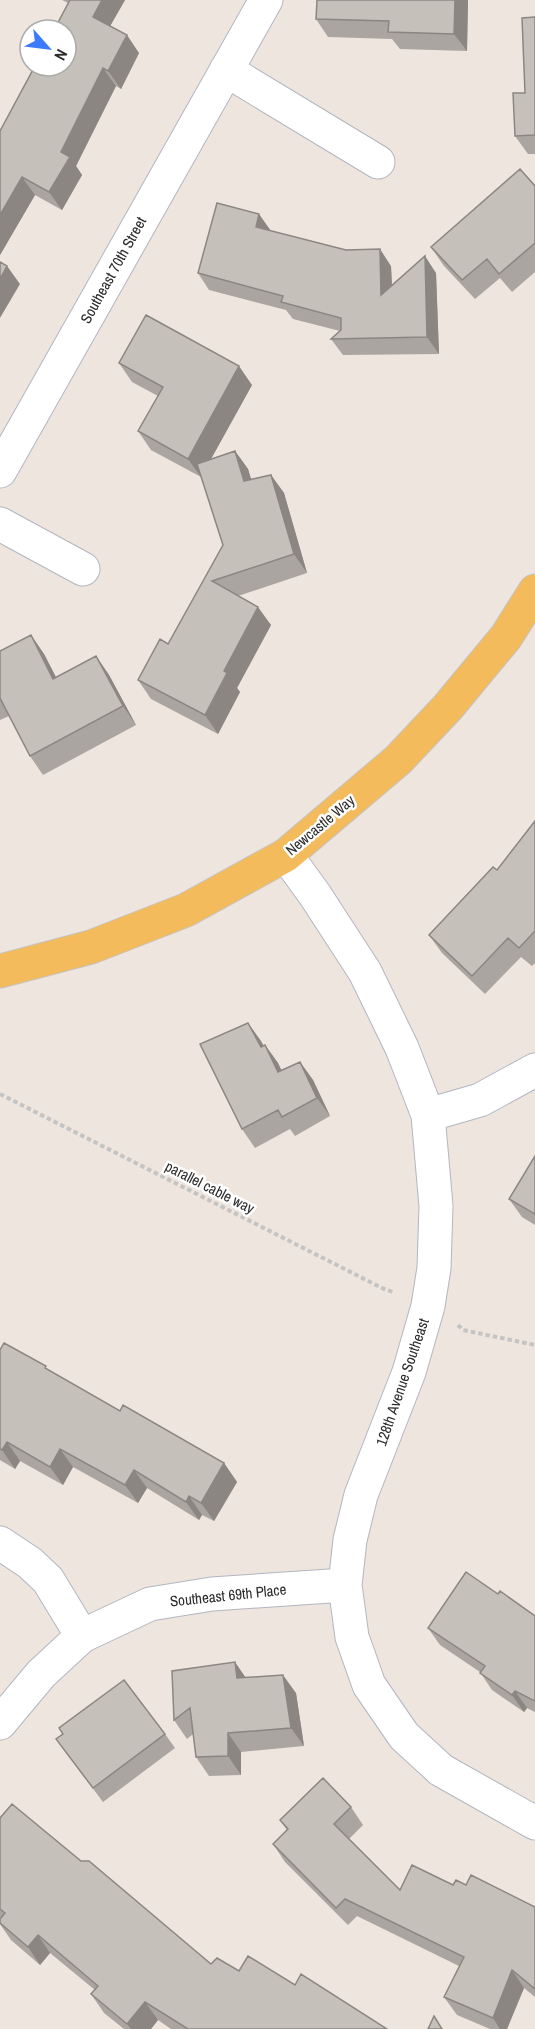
<svg xmlns="http://www.w3.org/2000/svg" width="535" height="2029" viewBox="0 0 535 2029" font-family="'Archivo Narrow',sans-serif">
	<style>
		.lines { fill: none; stroke-linecap: round; stroke-linejoin: round }
		.minor-casing { stroke: #b2b6c0; stroke-width: 35 }
		.major-casing { stroke: #c4c4c4; stroke-width: 35 }
		.path { stroke: #c4c4c4; stroke-width: 4; stroke-dasharray: 4.5 3; stroke-linecap: butt }
		.minor { stroke: #fff; stroke-width: 33 }
		.major { stroke: #f4bb5d; stroke-width: 33 }
		.wall { fill: #aaa5a0 }
		.shaded-wall { fill: #8b8682 }
		.building { fill: #c6c0ba; stroke: #8b8682; stroke-width: 1.5 }
		.labels { text-anchor: middle; dominant-baseline: central; stroke-width: 5; stroke-linejoin: round; paint-order: stroke }
		.street-label { font-size: 15px; fill: #2c2c2c; stroke: #fff }
	</style>
	<rect width="100%" height="100%" fill="#eee5de"/>
	<g class="lines">
		<!-- minor casing -->
		<g class="minor-casing">
			<path id="minor" d="M226,70L378,162
				M0,471L266,0
				M0,524L83,569
				M286,855L315,895L365,972L402,1048L428,1115L436,1206L434,1268L428,1306L409,1372L361,1495L350,1540L345,1585L352,1637L369,1685L404,1736L441,1770L535,1823
				M428,1115L480,1100L535,1070
				M0,1543L30,1563L48,1580L82,1636
				M0,1723L41,1674L82,1636L150,1604L212,1594L345,1585"/>
		</g>
		<!-- major casing -->
		<g class="major-casing">
			<path id="major" d="M0,971L91,947L186,910L286,855L398,760L448,707L506,637L535,591"/>
		</g>
		<!-- path -->
		<path class="path" d="M0,1094L384,1289L393,1292
			M458,1325L463,1330L535,1345"/>
		<!-- minor -->
		<use href="#minor" class="minor"/>
		<!-- major -->
		<use href="#major" class="major"/>
	</g>
	<!-- wall -->
	<path class="wall" d="M62,0H125L110,26L139,53L121,89L116,86L76,166L82,175L62,210L35,195L0,255V131L68,3Z
		M317,0H468L467,51L400,49L392,39L328,37L316,19Z
		M535,17V154H528L515,136L525,93Z
		M535,186V272L512,292L500,278L475,299L444,266L431,247Z
		M271,231L391,266L392,285L436,273L439,354L343,355L331,339L340,331L293,319L286,310L209,290L198,273Z
		M119,363L252,385L211,459L235,451L248,469L251,479L271,475L284,493L307,573L238,596L271,625L237,688L240,692L218,734L151,699L138,680L168,644L223,545L201,476V477L151,450L138,431L158,396L132,382Z
		M31,635L44,654L56,677L96,656L109,675L136,725L43,775L30,756L9,716L0,720V651Z
		M535,821V963L532,966L521,957L485,994L442,953L429,935L497,870Z
		M248,1023L264,1046L265,1045L278,1063L281,1070L300,1062L313,1080L330,1116L295,1136L290,1129L255,1148L242,1129Z
		M535,1156V1225L522,1217L509,1199Z
		M0,1350L50,1371L120,1411L224,1463L237,1482L214,1521L202,1515L199,1520L147,1488L138,1503L73,1467L63,1485L20,1461L15,1469L0,1460Z
		M498,1594L535,1616V1712L527,1708L524,1712L492,1690L480,1672L440,1645L428,1628Z
		M172,1671L245,1677L296,1693L304,1746L241,1752V1775L209,1776L196,1757L193,1734L187,1739L174,1720Z
		M63,1734H165L175,1748L103,1802L56,1739Z
		M351,1807L363,1825L349,1839L400,1890L453,1885H466L535,1907V1997L524,1988L507,2029H490L457,2015L444,1997L459,1966L357,1916L348,1925L285,1862L273,1844L287,1830L280,1820Z
		M0,1818L81,1861L211,1964L295,1985L387,2029H171L158,2020L151,2029H124L104,2013L91,1994L95,1990L50,1953L40,1965L11,1940L0,1924V1919L1,1918L0,1917Z"/>
	<!-- shaded-wall -->
	<path class="shaded-wall" d="M102,0H125L105,35L93,17Z
		M455,0H468L467,51L454,34Z
		M127,35L139,53L121,89L108,71Z
		M103,68L116,86L76,166L82,175L62,210L49,192L61,152Z
		M22,177L35,195L0,255V215Z
		M259,214L271,231L256,227Z
		M380,249L391,266L393,311L381,295Z
		M425,256L436,273L439,354L427,337Z
		M7,266L20,284L0,318V279Z
		M239,366L252,385L201,477L188,459Z
		M235,451L248,469L257,499L244,481Z
		M271,475L284,493L307,573L294,554Z
		M258,607L271,625L237,688L240,692L218,734L205,715L224,671Z
		M31,635L44,654L66,697L53,679Z
		M96,656L109,675L136,725L123,706Z
		M248,1023L261,1041L274,1066L261,1047Z
		M265,1045L278,1063L291,1090L278,1072Z
		M300,1062L313,1080L330,1116L317,1098Z
		M7,1442L20,1461L15,1469L2,1450Z
		M60,1449L73,1467L63,1485L50,1467Z
		M224,1463L237,1482L214,1521L201,1503Z
		M134,1470L147,1488L138,1503L125,1485Z
		M189,1496L202,1515L199,1520L186,1502Z
		M235,1662L248,1681L237,1678Z
		M283,1675L296,1693L304,1746L291,1728Z
		M515,1691L527,1708L524,1712L512,1695Z
		M228,1733L241,1752V1775L228,1756Z
		M38,1935L50,1953L40,1965L28,1947Z
		M512,1970L524,1988L507,2029H500L493,2018Z
		M145,2002L158,2020L151,2029H131L127,2024Z"/>
	<!-- building -->
	<path class="building" d="M70,0H102L93,17L127,35L108,71L103,68L61,152L70,157L49,192L22,177L0,215V131L35,66H66V30H54Z
		M317,0H455L454,34L388,32L389,21L316,19Z
		M535,17V135L515,136L513,93H525L522,18Z
		M520,169L535,186V243L499,274L487,259L462,280L431,247Z
		M217,203L259,214L256,227L346,250L380,249L381,295L425,256L427,337L331,339L341,330V318L281,302L283,296L198,273Z
		M0,262L7,266L0,279Z
		M146,315L239,366L188,459L138,431L163,387L119,363Z
		M235,451L244,481L271,475L294,554L212,581L258,607L224,671L227,673L205,715L138,680L160,639L168,644L223,545L197,464Z
		M31,635L53,679L96,656L123,706L30,756L0,698V651Z
		M535,821V931L519,948L508,938L472,976L429,935L493,867L497,870Z
		M248,1023L261,1047L265,1045L278,1072L300,1062L317,1098L282,1117L278,1110L242,1129L200,1044Z
		M535,1156V1214L509,1199Z
		M4,1343L46,1366L45,1368L120,1411L123,1405L224,1463L201,1503L189,1496L186,1502L134,1470L125,1485L60,1449L50,1467L7,1442L2,1450L0,1449V1350Z
		M466,1572L498,1594L500,1591L535,1616V1701L515,1691L512,1695L480,1673L485,1666L428,1628Z
		M235,1662L237,1678L283,1675L291,1728L228,1733V1756L196,1757L190,1708L174,1720L172,1671Z
		M124,1680L165,1734L93,1788L56,1739L63,1734L59,1728Z
		M323,1778L351,1807L334,1824L400,1890L412,1865L453,1885L456,1880L466,1885L471,1875L535,1907V1989L512,1970L493,2018L444,1997L464,1957L345,1899L336,1908L273,1844L288,1829L280,1820Z
		M12,1804L81,1861H89L211,1964L217,1958L239,1971L248,1956L295,1985L301,1974L387,2029H188L145,2002L127,2024L91,1994L98,1986L38,1935L28,1947L0,1923V1919L5,1913L0,1909V1818Z
		M434,2016L442,2029H428Z"/>
	<g class="labels">
		<!-- street labels -->
		<g class="street-label">
			<text transform="translate(113 270) rotate(-61)">Southeast 70th Street</text>
			<text transform="translate(320 825) rotate(-40)">Newcastle Way</text>
			<text transform="translate(210 1187) rotate(27)">parallel cable way</text>
			<text transform="translate(402 1382) rotate(-71)">128th Avenue Southeast</text>
			<text transform="translate(228 1595) rotate(-6)">Southeast 69th Place</text>
		</g>
	</g>
	<!-- north arrow -->
	<g transform="translate(48 48) rotate(118)"><circle r="28" fill="#ffffff" stroke="#ababab" stroke-width="1.5"/>
	<path d="M0-4.5L10 22L0 15L-10 22Z" fill="#3c7bfe"/>
	<text y="-9" font-size="16" font-weight="bold" text-anchor="middle" fill="#2c2c2c">N</text>
	</g>
</svg>
